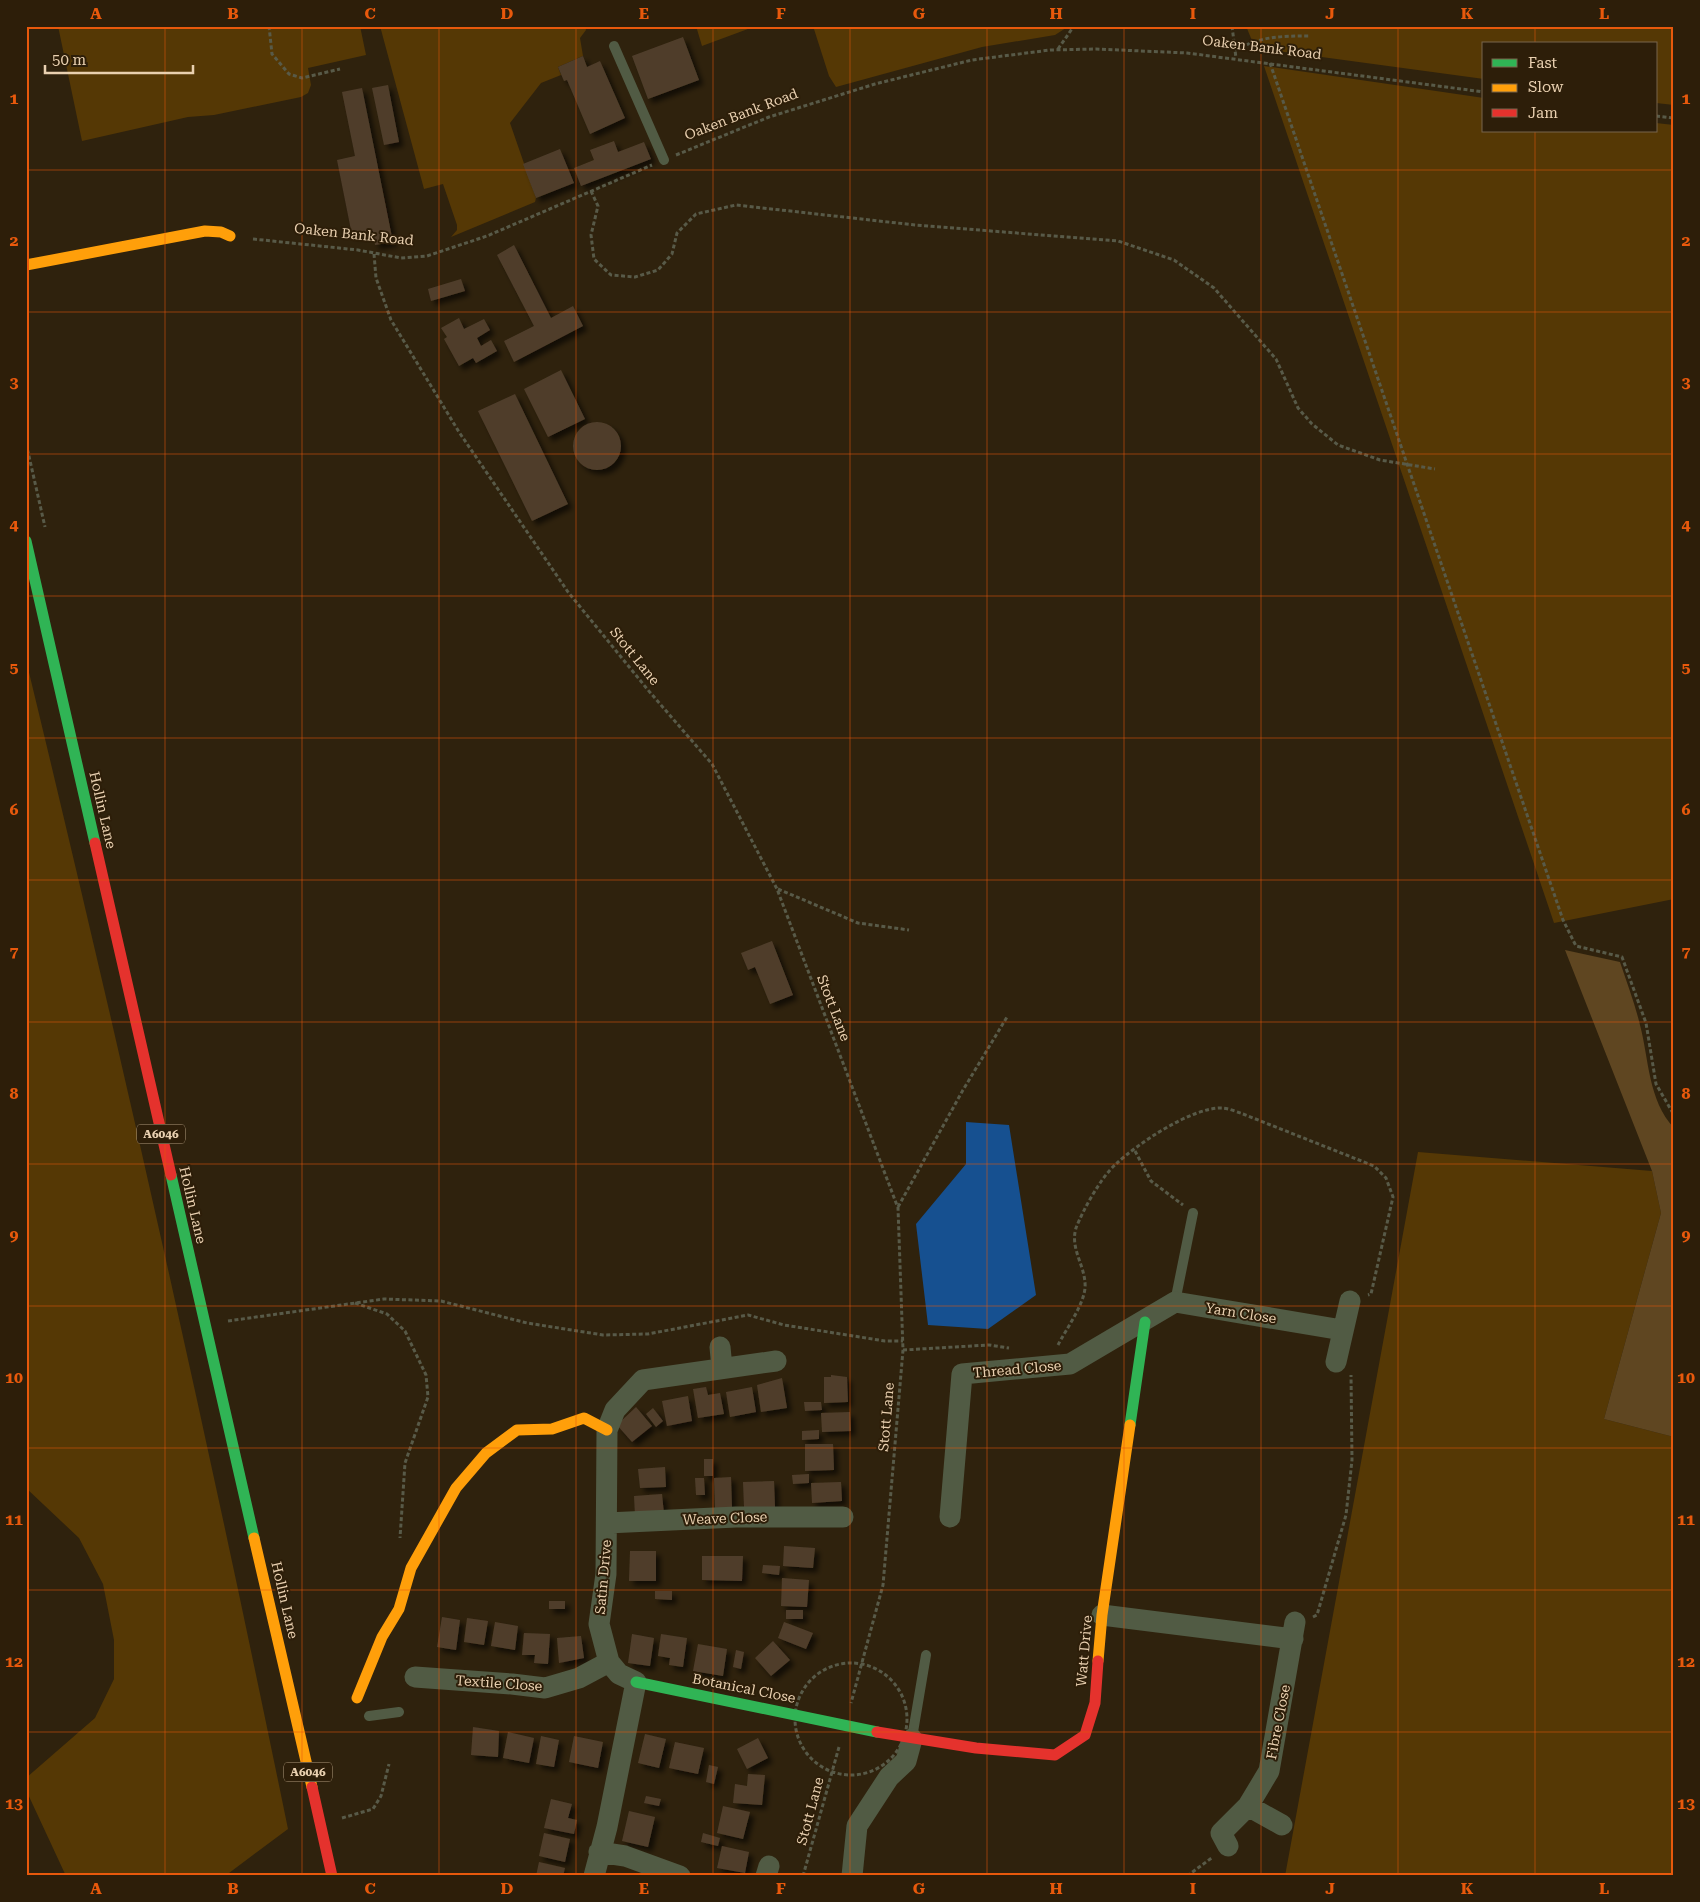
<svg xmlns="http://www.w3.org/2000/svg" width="1700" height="1902" viewBox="0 0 1700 1902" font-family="'Roboto Serif',serif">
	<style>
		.green { fill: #553805 }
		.forest { fill: #5f4621 }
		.water { fill: #165090 }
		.building { fill: #4f3e2b; filter: url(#shadow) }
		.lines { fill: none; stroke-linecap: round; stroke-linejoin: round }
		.path { stroke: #585a48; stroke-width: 3; stroke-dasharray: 4 2.5; stroke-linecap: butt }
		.lane { stroke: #515b44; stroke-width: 10 }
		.street { stroke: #515b44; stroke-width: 21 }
		.fast { stroke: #30b455; stroke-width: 11 }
		.slow { stroke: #ff9f0a; stroke-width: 11 }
		.jam { stroke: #e5322d; stroke-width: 11 }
		.grid { fill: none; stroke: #e8590c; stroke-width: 1; stroke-opacity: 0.55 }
		.labels { text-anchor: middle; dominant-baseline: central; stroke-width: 4; stroke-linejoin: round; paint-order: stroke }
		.shield { fill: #2d1e09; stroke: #b19b7e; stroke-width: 1 }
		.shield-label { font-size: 12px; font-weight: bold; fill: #e9d0b0 }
		.street-label { font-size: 14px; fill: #e9d0b0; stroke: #2d1e09 }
		.neatline { fill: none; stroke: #e8590c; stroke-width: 2 }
		.grid-label { font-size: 16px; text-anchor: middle; font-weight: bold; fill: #e8590c }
	</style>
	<defs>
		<filter id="shadow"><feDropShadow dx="4.5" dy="4.5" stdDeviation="2.5" flood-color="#0009"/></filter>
	</defs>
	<rect width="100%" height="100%" fill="#2f220d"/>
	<!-- green -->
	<path class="green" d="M58,26H360L366,55L308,68L311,85L308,93L301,97L214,115L188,117L82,141Z
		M380,26H585L586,30L580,38L583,56L558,67L561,75L541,83L510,123L536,198L535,202L451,237L457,230V225L443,184L424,189Z
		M696,26H756L702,46Z
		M813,26H1069L1055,35L982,47L836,87L829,76Z
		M1246,26H1674V105L1656,103V44H1484V79L1255,48Z
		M1264,66L1484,98V131H1656V123L1674,125V899L1554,923Z
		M26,660C120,1048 208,1438 288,1829L225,1876H66L26,1790V1778L95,1718L114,1679V1640L103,1584L79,1538L26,1488Z
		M1418,1152L1652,1171L1661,1213L1604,1419L1674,1437V1876H1285Z"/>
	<!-- forest -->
	<path class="forest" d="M1565,950L1620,962C1627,983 1635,1004 1640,1025C1649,1059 1648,1100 1674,1128V1437L1604,1419L1661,1213L1652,1171Z"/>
	<!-- water -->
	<path class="water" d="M966,1122L1009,1125L1036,1295L988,1329L928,1325L916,1224L966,1164Z"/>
	<!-- building -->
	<path class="building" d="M683,37L699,80L648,99L632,56Z
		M583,56L587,67L600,61L625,118L590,134L567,80L564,81L558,67Z
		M388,85L399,142L384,145L372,88Z
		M362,88L393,242L375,245L373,231L352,235L337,160L355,156L342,92Z
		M614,141L618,152L644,142L651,159L581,186L574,168L594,160L590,150Z
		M560,149L574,183L536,198L523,164Z
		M514,245L551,318L573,306L583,326L514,362L504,341L534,326L497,255Z
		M461,279L465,291L431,301L428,289Z
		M459,318L464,329L484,319L490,330L477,338L481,346L491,340L497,351L476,363L473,358L459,366L444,339L447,337L441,328Z
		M561,370L585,419L548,437L524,389Z
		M515,394L568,504L532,521L478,411Z
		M573 446a24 24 0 1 1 48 0a24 24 0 1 1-48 0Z
		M772,941L793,995L770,1004L755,967L748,970L741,953Z
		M831,1375L847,1377L848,1402L824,1403V1377H831Z
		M782,1378L787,1408L761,1412L757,1385Z
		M706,1387L708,1395L720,1393L724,1414L698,1418L693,1389Z
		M752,1387L756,1412L730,1417L726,1392Z
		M688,1396L692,1421L667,1426L662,1401Z
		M804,1402H821L822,1410L805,1411Z
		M636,1407L652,1426L632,1442L617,1425Z
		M653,1408L663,1421L656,1427L646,1414Z
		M850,1412L851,1431L822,1432L821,1413Z
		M819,1430V1439L802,1440V1431Z
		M805,1444H833L834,1470L805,1471Z
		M704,1459H713V1476H704Z
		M665,1467L666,1487L640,1488L638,1469Z
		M809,1474V1483L793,1484L792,1475Z
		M731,1477L732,1508L715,1509L714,1478Z
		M695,1478H704L705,1495H696Z
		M774,1481L775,1507H744L743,1482Z
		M841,1482L842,1501L812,1503L811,1483Z
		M662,1494L664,1514L635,1516L634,1496Z
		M784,1546L815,1548L813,1568L783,1566Z
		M630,1551H656V1581H629Z
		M702,1556H743L742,1581L702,1580Z
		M763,1565L780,1566L779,1575L762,1573Z
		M782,1578L809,1580L807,1607L781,1606Z
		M655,1591H672V1600L655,1599Z
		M549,1601H565V1609H549Z
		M786,1610H803V1619H786Z
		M442,1617L460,1620L456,1650L437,1647Z
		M467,1618L488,1621L484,1645L464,1642Z
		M495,1622L518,1626L515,1650L491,1646Z
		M784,1622L813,1633L806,1649L778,1638Z
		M524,1633L550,1634L548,1664L534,1663L535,1655H522Z
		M632,1634L654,1638L650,1666L628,1663Z
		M661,1634L687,1638L683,1667L669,1665L670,1658L658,1656Z
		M581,1636L584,1658L559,1663L557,1638Z
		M773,1641L790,1660L771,1676L755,1658Z
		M698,1644L727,1649L723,1676L693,1671Z
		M736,1650L744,1652L741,1669L733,1667Z
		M473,1727L499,1731L498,1757L471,1755Z
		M508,1732L534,1738L529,1763L503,1758Z
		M645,1734L666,1739L659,1768L638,1763Z
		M541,1736L559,1740L554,1767L536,1764Z
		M574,1736L603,1742L598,1768L569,1762Z
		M758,1738L768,1758L747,1769L737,1749Z
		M675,1742L704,1748L698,1774L669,1768Z
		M709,1765L718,1767L714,1784L706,1782Z
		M748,1774L765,1775L762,1805L733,1803L735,1784L747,1786Z
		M646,1796L661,1799L659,1806L644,1803Z
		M551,1799L572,1804L568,1818L577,1820L574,1834L544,1828Z
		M723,1806L750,1812L743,1839L717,1833Z
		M629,1811L655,1817L648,1847L622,1841Z
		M544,1833L570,1839L565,1862L539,1856Z
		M703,1833L720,1838L718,1846L701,1842Z
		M722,1846L749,1852L745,1873L717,1868Z
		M539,1862L565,1868L563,1876H536Z"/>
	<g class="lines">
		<!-- path -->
		<path class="path" d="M269,26L272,54L289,74L302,78L340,69
			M1232,26L1236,58
			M1058,49L1074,26
			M1235,50C1262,36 1281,36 1310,36
			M1270,63L1563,920L1576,946L1622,957L1646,1023L1656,1084L1674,1115
			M1656,116L1674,118
			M676,155L769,117L875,84L972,60L1050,50L1096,49L1187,53L1484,92
			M591,191L598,206L591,235L594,259L611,275L635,277L658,270L672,254L677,233L696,214L736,205L915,225L1118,241L1174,260L1214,288L1276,359L1298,408L1312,424L1338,445L1380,460L1435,469
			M253,239L358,250L401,258L427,256L487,236L652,165
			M374,254L376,278L391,320L459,432L568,592L648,690L712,764L777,889L898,1208L903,1350L883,1585L851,1703
			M26,443L45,527
			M778,889L858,923L909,930
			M1135,1151L1151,1181L1183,1205
			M898,1207L963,1090L1007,1017
			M355,1303L387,1314L405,1331L426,1375L428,1397L405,1463L400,1538
			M228,1321L384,1299L441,1301L527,1323L603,1335L648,1334L748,1315L784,1325L885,1341H903
			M1058,1345C1066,1329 1087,1301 1085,1283C1084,1264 1070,1248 1076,1228C1083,1210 1101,1177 1116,1164C1137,1144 1192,1107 1222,1108C1228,1108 1237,1112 1243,1114L1374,1166L1386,1178L1393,1197L1371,1294L1368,1295
			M903,1350L989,1345L1009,1348
			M1313,1617L1317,1615L1346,1515L1352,1460L1351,1375
			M795 1719a56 56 0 1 1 112 0a56 56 0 1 1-112 0Z
			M342,1818L373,1809L381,1796L389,1764
			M803,1876L839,1747
			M1187,1876L1213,1857"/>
		<!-- lane -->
		<path class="lane" d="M614,46L664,160
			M1175,1302L1193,1213
			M369,1716L399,1712
			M912,1738L926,1655"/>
		<!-- street -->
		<path class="street" d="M720,1347L722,1368
			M1336,1362L1350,1301
			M950,1517L962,1374L1070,1364L1175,1302L1342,1330
			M607,1523L736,1517H843
			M1102,1615L1293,1639
			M415,1677L512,1684L545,1688L579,1678L609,1662
			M1248,1806L1282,1825
			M1228,1846L1221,1833L1248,1806L1269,1771L1295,1622
			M599,1852L625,1856L680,1876
			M594,1876L607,1827L636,1682L619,1674L609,1662L599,1624L606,1574L607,1430L615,1410L643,1380L776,1361
			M766,1876L769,1866
			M852,1876L857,1826L889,1777L906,1761L912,1739"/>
		<!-- fast -->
		<path class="fast" d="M26,541L95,843
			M171,1175L254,1538
			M1130,1425L1145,1322
			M636,1682L877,1732"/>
		<!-- slow -->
		<path class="slow" d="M26,265L205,231L221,232L230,236
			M254,1538L312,1787
			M1098,1661L1102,1615L1130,1425
			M357,1698L382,1637L399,1609L411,1568L456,1488L486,1453L517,1430L552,1429L584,1418L607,1430"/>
		<!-- jam -->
		<path class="jam" d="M95,843L171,1175
			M877,1732L976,1748L1055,1755L1085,1735L1095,1703L1098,1661
			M312,1787L332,1876"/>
	</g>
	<!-- grid -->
	<path class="grid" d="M165,26V1876M302,26V1876M439,26V1876M576,26V1876M713,26V1876M850,26V1876M987,26V1876M1124,26V1876M1261,26V1876M1398,26V1876M1535,26V44M1535,131V1876M26,170H1674M26,312H1674M26,454H1674M26,596H1674M26,738H1674M26,880H1674M26,1022H1674M26,1164H1674M26,1306H1674M26,1448H1674M26,1590H1674M26,1732H1674"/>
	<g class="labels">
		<!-- shield labels -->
		<g class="shield">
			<rect x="137" y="1124.5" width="48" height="19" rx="4"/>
			<rect x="284" y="1762.5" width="48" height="19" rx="4"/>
		</g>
		<g class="shield-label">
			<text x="161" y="1134">A6046</text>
			<text x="308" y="1772">A6046</text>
		</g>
		<!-- street labels -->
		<g class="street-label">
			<text transform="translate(1262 47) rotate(7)">Oaken Bank Road</text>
			<text transform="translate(741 114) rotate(-21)">Oaken Bank Road</text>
			<text transform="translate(354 234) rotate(6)">Oaken Bank Road</text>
			<text transform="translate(635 656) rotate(51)">Stott Lane</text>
			<text transform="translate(103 810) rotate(77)">Hollin Lane</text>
			<text transform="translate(834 1008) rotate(69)">Stott Lane</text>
			<text transform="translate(193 1205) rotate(77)">Hollin Lane</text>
			<text transform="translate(1241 1313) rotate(9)">Yarn Close</text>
			<text transform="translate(1017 1369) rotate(-5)">Thread Close</text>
			<text transform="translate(886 1417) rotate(-85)">Stott Lane</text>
			<text transform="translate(725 1518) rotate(-2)">Weave Close</text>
			<text transform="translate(603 1577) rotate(-85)">Satin Drive</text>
			<text transform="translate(285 1600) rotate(77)">Hollin Lane</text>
			<text transform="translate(1084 1651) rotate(-85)">Watt Drive</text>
			<text transform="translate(499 1683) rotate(4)">Textile Close</text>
			<text transform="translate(744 1688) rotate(11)">Botanical Close</text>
			<text transform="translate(1278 1722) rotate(-79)">Fibre Close</text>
			<text transform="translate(810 1811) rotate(-75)">Stott Lane</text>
		</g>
	</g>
	<!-- border -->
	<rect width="1700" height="1902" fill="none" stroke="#2d1e09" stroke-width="55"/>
	<!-- legend -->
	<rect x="1482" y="42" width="175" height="90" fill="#2d1e09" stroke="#78654c"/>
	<rect x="1492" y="59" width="25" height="8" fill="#30b455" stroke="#78654c"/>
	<text x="1528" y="68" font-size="15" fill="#e9d0b0">Fast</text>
	<rect x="1492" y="84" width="25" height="8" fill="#ff9f0a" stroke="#78654c"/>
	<text x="1528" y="92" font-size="15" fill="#e9d0b0">Slow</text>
	<rect x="1492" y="109" width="25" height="8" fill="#e5322d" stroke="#78654c"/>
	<text x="1528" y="118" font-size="15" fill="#e9d0b0">Jam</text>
	<!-- scale -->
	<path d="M45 65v8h148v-8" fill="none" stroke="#e9d0b0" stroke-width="2.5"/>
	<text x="52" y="65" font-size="15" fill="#e9d0b0" stroke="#2d1e09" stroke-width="4" paint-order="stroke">50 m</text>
	<rect x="28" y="28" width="1644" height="1846" class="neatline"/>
	<g class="grid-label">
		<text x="96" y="19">A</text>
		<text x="233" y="19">B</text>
		<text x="370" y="19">C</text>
		<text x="507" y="19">D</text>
		<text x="644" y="19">E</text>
		<text x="781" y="19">F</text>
		<text x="919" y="19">G</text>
		<text x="1056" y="19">H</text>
		<text x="1193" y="19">I</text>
		<text x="1330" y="19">J</text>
		<text x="1467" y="19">K</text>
		<text x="1604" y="19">L</text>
		<text x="14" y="104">1</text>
		<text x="1686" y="104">1</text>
		<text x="14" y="246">2</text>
		<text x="1686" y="246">2</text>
		<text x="14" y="388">3</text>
		<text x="1686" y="388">3</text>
		<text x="14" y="530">4</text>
		<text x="1686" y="530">4</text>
		<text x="14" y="673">5</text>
		<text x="1686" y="673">5</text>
		<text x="14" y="815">6</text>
		<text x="1686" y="815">6</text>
		<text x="14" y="957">7</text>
		<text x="1686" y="957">7</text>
		<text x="14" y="1099">8</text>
		<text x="1686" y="1099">8</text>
		<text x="14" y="1241">9</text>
		<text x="1686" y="1241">9</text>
		<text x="14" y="1383">10</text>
		<text x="1686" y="1383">10</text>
		<text x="14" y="1525">11</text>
		<text x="1686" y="1525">11</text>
		<text x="14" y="1667">12</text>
		<text x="1686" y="1667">12</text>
		<text x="14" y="1809">13</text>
		<text x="1686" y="1809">13</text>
		<text x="96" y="1894">A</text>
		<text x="233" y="1894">B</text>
		<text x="370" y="1894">C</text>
		<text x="507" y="1894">D</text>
		<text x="644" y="1894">E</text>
		<text x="781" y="1894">F</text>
		<text x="919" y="1894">G</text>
		<text x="1056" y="1894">H</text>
		<text x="1193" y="1894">I</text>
		<text x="1330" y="1894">J</text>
		<text x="1467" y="1894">K</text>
		<text x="1604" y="1894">L</text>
	</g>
</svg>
